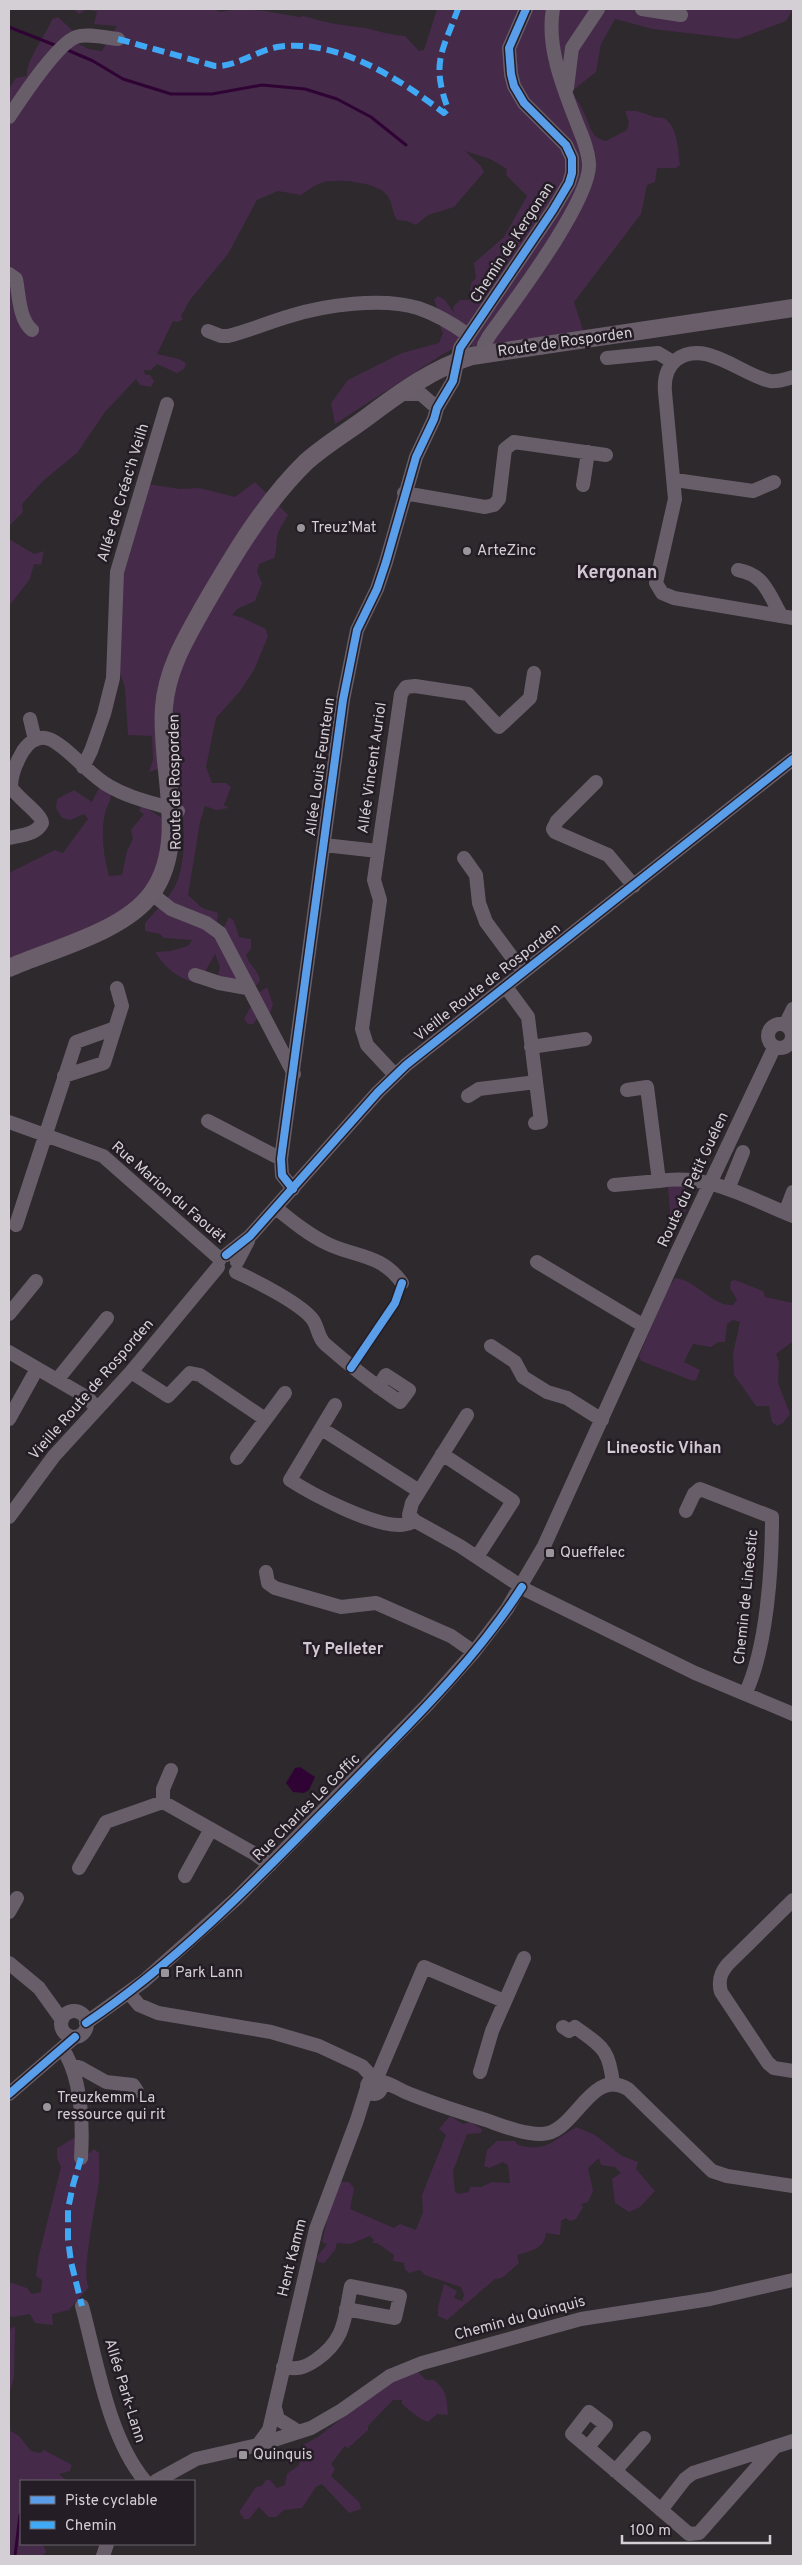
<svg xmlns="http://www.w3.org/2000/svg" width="802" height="2565" viewBox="0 0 802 2565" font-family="Overpass,sans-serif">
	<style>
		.green { fill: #462a4a }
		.water { fill: #2f0434 }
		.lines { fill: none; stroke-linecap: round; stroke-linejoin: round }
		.stream { stroke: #2f0434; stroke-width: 3 }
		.minor { stroke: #685e69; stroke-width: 14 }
		.major { stroke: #695e6a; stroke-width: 18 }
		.quiet { stroke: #3fa9f5; stroke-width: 6; stroke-dasharray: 12 6; stroke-linecap: butt }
		.cycleway-casing { stroke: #251d26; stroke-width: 11 }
		.cycleway { stroke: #5a9eea; stroke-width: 8 }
		.poi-dot { fill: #9a959a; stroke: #251d26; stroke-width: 2 }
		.labels { text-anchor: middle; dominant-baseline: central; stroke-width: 5; stroke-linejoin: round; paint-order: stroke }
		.street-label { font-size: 15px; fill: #d4cfd5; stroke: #251d26 }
		.poi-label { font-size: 15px; fill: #d4cfd5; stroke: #251d26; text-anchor: start }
		.neighbourhood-label { font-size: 16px; font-weight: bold; fill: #d2c8d4; stroke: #251d26 }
		.quarter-label { font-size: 18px; font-weight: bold; fill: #d2c8d4; stroke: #251d26 }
	</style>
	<rect width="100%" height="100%" fill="#2d292d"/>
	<!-- green -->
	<path class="green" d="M74,9H213L221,12L237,9L265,11L299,17L304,16C322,22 339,25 358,27C374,29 388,35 405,36L419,51L424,50L437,9H793L786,21L738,39L653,29L615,19L601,44L596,72L572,91C576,99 582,107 585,115C592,129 590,137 606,141L627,130L629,122L625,111C636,110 641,112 651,116C655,118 659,117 663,118C678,124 678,152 680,165L676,168H657L655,182L647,185L641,214L574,302L583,330L482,347H473L468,341L443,354L335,424L331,403L348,380L402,353L439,343L443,333C437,322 440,311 434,300L438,296L445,300L454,313L453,307L460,300H469L471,283L476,278L474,263L504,237L527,196L506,175L507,169L490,159L465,151L481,166L484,172L454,207L428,215L416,225L407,221L397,220C391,211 393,200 385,193C374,182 334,178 321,183C314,185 307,191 301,195L278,191L257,200L228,254L190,300L181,316L183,319L178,322L173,321L157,354L179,359L186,363L184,369L177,373L157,364L151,370H144L145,375H150L154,381L151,387L140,385L136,379L105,412L77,453L44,480L22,504L23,512L9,526V89L16,78L27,76C25,62 46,35 52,19L58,17L73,31L74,42L89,49L102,51L117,26L94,24L97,12L87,9L79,14Z
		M255,482L288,515C284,522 278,530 277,538C276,546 277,550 274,558L259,564L257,572L262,583L255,601L237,609L232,615L243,618L266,629L268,636L254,670L240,691L216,718L206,767L212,783H226L231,787L224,805L229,808L216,810L205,806L200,822L188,895L202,908L218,913L217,923L222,931L229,917L234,921L239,937L251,939V949L246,955C249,966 258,969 260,980L256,986L260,992L267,987L273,1005L269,1016L257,1019L253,1024H248L244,1019L253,1003L249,991L242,995L229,978L218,976L220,967L215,954L198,984C178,978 166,969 155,952L170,951L188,946L192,940L164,938L160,934L145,931V923C155,911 169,899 176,884C191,851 180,797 178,762L149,772L153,760L152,736L128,735L125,688L119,670L121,576L147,484L180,489L199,488L235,497Z
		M9,539L34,554L44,551L41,565L34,564L30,579L9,606Z
		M99,788H110C114,799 105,807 104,818C101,838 104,857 109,876L122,875L127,851L133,839L131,830L144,814L139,811L142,805L162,818L163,860L152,884L126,911L9,965V873L55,850L63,853L88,819L84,814L70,820L62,818L56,808L57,799L74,790L92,802Z
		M682,1185L689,1192L691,1199L672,1239L668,1186Z
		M675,1278C697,1280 711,1306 733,1305L737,1300L730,1288L731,1281L735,1280L763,1291L765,1297L793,1303L792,1342L776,1354L779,1363L778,1383L790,1414L783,1423L777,1426L772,1422L769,1406H756L734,1375L733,1354L740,1322L733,1320L727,1324L725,1342H718L711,1347L693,1344L684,1362L700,1370L696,1380L693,1381L641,1361L639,1356L667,1290Z
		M450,2116L463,2124L470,2122L482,2129L481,2133L467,2134L453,2171L455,2192L459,2194L469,2192L470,2187H481L492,2182L510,2183L508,2165L503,2162L489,2168L484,2166L487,2150L497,2141H515L518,2145C545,2153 554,2140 576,2127L595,2135L622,2156L638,2162L636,2169L655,2191L640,2207L629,2212L615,2203L612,2179L621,2173L615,2167L601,2165L599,2158L588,2168L593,2191L588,2202L581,2204L583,2207L576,2219L570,2221L566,2218L561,2221L560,2235L546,2233C544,2249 531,2251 517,2255L519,2263L502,2278L495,2279L447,2320L438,2316V2307L444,2284L457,2291L454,2298L462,2301L464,2295L461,2287L425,2275L420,2270L409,2273L405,2269L404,2263L393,2261L394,2255L377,2243H372L374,2240L370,2236L350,2244L337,2243L335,2250L324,2263L318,2262L317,2257L327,2244L322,2242L329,2211L341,2182H349L354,2188L350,2209L394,2228L400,2224L416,2230L423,2212L422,2195L446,2135L439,2129Z
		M79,2135L87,2155L94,2149L99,2153C99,2162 99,2172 99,2181C97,2199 80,2276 89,2287L69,2310L52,2314L53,2325L35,2323L30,2314L12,2317L9,2315V2282L27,2288L32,2294L41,2292L42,2280L36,2276L39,2255L61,2167L57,2158V2148Z
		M15,2326L14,2377L9,2395V2330Z
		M416,2370L426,2380H434C447,2390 447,2400 448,2415L437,2414L428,2422C418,2418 410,2411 402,2404V2400H393L368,2426V2430L348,2448L345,2446L331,2464L335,2469L331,2476L359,2502L361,2509L349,2513L322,2484L316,2487L302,2508L284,2510L276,2517H269L259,2507L249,2519H244L239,2512L256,2487L262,2486L266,2480H270L277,2488L285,2485L287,2474L299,2465L300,2453L303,2445L318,2437L378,2390Z
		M9,2430L19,2436L31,2451L40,2453L44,2450L72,2465L70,2471L59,2474L67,2481H21V2544H43L46,2552L42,2556H9Z"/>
	<!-- water -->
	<path class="water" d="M300,1767L315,1777L309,1790L304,1793L293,1792L286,1783L295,1768Z"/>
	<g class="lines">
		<!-- stream -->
		<path class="stream" d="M9,27L57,46
			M65,49L93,61L123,79L171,94H212L262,85L305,89L337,99L371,117L406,145
			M15,2556L20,2515"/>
		<!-- minor -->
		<path class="minor" d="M642,9L681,15
			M567,88L572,48L598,9
			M9,117C21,99 57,44 76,37C87,33 106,38 118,39
			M9,274L16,279C19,294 19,320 32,330
			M208,331L221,336H228C249,331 269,322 290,316C325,305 382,297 418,308C436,314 453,324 468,335
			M484,354V345L489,336C512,304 592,199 589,163C588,150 583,138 578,126C564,90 546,47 553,9
			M607,358L658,353L673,362
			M793,377C786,379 778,382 770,381C741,375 705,338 676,360C666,368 664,380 665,392L675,499L656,583L662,593L674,598L793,618
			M399,394H421L437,408
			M675,480L753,491L774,482
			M583,485L588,452
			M404,493L485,507L494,505L499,499L505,449L514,442L606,455
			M738,570C765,575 768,593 781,615
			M30,719L35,740
			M83,767L91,751L104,714L113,678L117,572L167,404
			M596,782L557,821L553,829L555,832L608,855L634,886
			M9,838C20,835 36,835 42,823C42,814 17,798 11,787C11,775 17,761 23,751C29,742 38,735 49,739C66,745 90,776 109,786C131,799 155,803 178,811
			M324,845L378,851
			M464,858L476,875L479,903L486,922L523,972
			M152,894L171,909L206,923L220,933L294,1074
			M195,975L219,983L247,988
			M506,987L528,1017L541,1122L535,1123
			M768 1036a12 12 0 1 1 24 0a12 12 0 1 1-24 0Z
			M785,1025L793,1009
			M531,1047L585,1039
			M395,1075L367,1045L362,1029L380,900L374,880L401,694L406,687L415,686L468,694L499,727L530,698L534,673
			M64,1076L104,1063L115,1028
			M627,1090L647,1087L659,1181C709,1173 748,1198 793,1216
			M468,1096L479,1089L536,1082
			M208,1121L281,1159
			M9,1122L103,1156L220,1259
			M614,1185L659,1181
			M293,1189L282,1175L281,1159L343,700L357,630L377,589L386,562L416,457L434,419L437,408L453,381L460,348L553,210L569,183L572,173V158L566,145L524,103L514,86L511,74L509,48L526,9
			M728,1189L743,1152
			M276,1208C292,1221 309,1235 328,1244C355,1257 382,1254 402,1283
			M785,1213L793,1192
			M16,1225L76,1042L115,1028L122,1006L117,988
			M226,1255L250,1236L378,1092L406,1065L793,759
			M237,1262L248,1241
			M537,1262L644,1326
			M236,1272C254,1280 302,1304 313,1320C318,1327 318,1338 325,1344C349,1365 373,1384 400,1402L409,1390L386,1375L378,1387
			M9,1314L36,1281
			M491,1346L515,1362L523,1377L547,1392L567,1398L602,1420
			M9,1352L88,1398L97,1409
			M131,1372L168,1396L190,1373L200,1375L265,1419
			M57,1380L107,1318
			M335,1405L290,1480C313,1495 373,1526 400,1525C406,1525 410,1523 415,1521L460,1546L528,1591L695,1673L793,1714
			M9,1419L33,1376
			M322,1429L419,1491
			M442,1454L513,1501L477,1557
			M237,1458L285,1393
			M686,1511L694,1494L700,1489L772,1517C772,1568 767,1649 745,1694
			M9,1517L54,1456L131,1372L218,1267
			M415,1521L409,1515L412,1503L467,1415
			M266,1572L268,1583L275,1588L341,1607L376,1603L451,1636L474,1652
			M163,1802V1789L171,1770
			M79,1868L106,1822L163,1802L255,1854L270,1865
			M185,1876L211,1829
			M793,1900L728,1964C720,1973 718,1981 721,1992L768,2063L774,2068L793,2071
			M9,1912L17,1898
			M9,1963L39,1988L62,2020
			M129,1993L139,2005L158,2013L271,2032L319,2046L362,2066L374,2079
			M61 2024a13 13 0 1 1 26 0a13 13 0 1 1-26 0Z
			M86,2023L144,1981L237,1898L427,1705L474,1652L507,1609L544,1546L677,1253L774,1048
			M563,2027L569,2031L575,2027C602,2047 609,2048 613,2084
			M62,2048C82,2077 83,2124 81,2158
			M71,2065L81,2068L106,2082L133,2085L137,2091
			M480,2072L492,2031L524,1958
			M367 2087a7 7 0 1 1 14 0a7 7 0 1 1-14 0Z
			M376,2080L424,1967L504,2001
			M379,2081C391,2083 399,2090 410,2094C435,2104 460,2112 486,2120C503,2126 522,2134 541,2134C575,2135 590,2066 628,2089L712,2171L727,2176L793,2186
			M9,2094L75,2037
			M82,2306C97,2361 108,2437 145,2481
			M283,2367C297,2370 304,2368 316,2360C346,2339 344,2319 351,2286L400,2296L395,2318L346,2309
			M275,2408L278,2419L299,2432
			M258,2445L269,2430L316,2229L357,2120L367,2088
			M588,2447L606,2425L589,2412L572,2434C611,2467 650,2500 689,2534L699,2533L774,2448
			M615,2471L644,2438
			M156,2481L196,2459L258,2445L311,2428L342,2410L390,2376L422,2363L581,2319L710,2299L793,2280
			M661,2510L685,2479L693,2473L793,2441
			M103,2556L107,2544"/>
		<!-- major -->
		<path class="major" d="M9,968C52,949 124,932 152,893C189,842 159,765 164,707C167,669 186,638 204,606C233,556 264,503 306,462C326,444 349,431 370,415C402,391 434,368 472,356L793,308"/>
		<!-- quiet -->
		<path class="quiet" d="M118,39L215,66C236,67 256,51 277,47C337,38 398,78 444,113L448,109C431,63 442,52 458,9
			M81,2158L73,2185L68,2209V2239L71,2262L82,2306"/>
		<!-- cycleway casing -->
		<g class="cycleway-casing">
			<path id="cycleway" d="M293,1189L282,1175L281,1159L343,700L357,630L377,589L386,562L416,457L434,419L437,408L453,381L460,348L553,210L569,183L572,173V158L566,145L524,103L514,86L511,74L509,48L526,9
				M226,1255L250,1236L378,1092L406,1065L793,759
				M351,1368L395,1303L402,1283
				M86,2023C181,1959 260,1876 340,1795C404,1729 472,1665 522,1587
				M9,2094L75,2037"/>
		</g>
		<!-- cycleway -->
		<use href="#cycleway" class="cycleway"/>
	</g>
	<!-- markers -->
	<g class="poi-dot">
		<circle cx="301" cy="528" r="5"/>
		<circle cx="467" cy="551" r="5"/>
		<rect x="545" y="1548" width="10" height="10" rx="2.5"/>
		<rect x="160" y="1968" width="10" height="10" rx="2.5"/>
		<circle cx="47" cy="2107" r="5"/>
		<rect x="238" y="2450" width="10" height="10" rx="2.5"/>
	</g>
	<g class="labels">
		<!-- street labels -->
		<g class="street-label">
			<text transform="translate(513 243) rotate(-57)">Chemin de Kergonan</text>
			<text transform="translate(565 343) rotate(-8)">Route de Rosporden</text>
			<text transform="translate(124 493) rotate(-73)">Allée de Créac'h Veilh</text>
			<text transform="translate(321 767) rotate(-82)">Allée Louis Feunteun</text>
			<text transform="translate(373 768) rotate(-82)">Allée Vincent Auriol</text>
			<text transform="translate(176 782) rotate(-91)">Route de Rosporden</text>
			<text transform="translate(488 983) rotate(-38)">Vieille Route de Rosporden</text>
			<text transform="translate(694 1180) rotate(-65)">Route du Petit Guélen</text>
			<text transform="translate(168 1193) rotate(41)">Rue Marion du Faouët</text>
			<text transform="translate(92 1390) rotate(-49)">Vieille Route de Rosporden</text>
			<text transform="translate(747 1597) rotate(-84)">Chemin de Linéostic</text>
			<text transform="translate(307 1808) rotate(-45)">Rue Charles Le Goffic</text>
			<text transform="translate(293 2258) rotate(-76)">Hent Kamm</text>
			<text transform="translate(520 2319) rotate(-15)">Chemin du Quinquis</text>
			<text transform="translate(124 2391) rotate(73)">Allée Park-Lann</text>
		</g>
		<!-- poi labels -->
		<g class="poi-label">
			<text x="311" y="528">Treuz’Mat</text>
			<text x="477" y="551">ArteZinc</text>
			<text x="560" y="1553">Queffelec</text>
			<text x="175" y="1973">Park Lann</text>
			<text x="57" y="2098">Treuzkemm La<tspan x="57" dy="17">ressource qui rit</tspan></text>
			<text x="253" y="2455">Quinquis</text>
		</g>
		<!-- neighbourhood labels -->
		<g class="neighbourhood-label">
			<text x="664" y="1449">Lineostic Vihan</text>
			<text x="343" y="1650">Ty Pelleter</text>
		</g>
		<!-- quarter labels -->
		<g class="quarter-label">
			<text x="617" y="573">Kergonan</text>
		</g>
	</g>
	<!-- border -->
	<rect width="802" height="2565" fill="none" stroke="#d4cfd5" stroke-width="20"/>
	<!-- legend -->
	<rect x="20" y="2480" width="175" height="65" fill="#251d26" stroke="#6b646c"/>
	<rect x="30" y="2496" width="25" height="8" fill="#5a9eea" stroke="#6b646c"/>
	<text x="65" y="2505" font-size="15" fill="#d4cfd5">Piste cyclable</text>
	<rect x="30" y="2521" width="25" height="8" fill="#3fa9f5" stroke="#6b646c"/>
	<text x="65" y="2530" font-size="15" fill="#d4cfd5">Chemin</text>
	<!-- scale -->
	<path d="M622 2535v8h148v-8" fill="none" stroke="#d4cfd5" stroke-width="2.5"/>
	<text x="630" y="2535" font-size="15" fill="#d4cfd5" stroke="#251d26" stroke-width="4" paint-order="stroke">100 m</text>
</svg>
